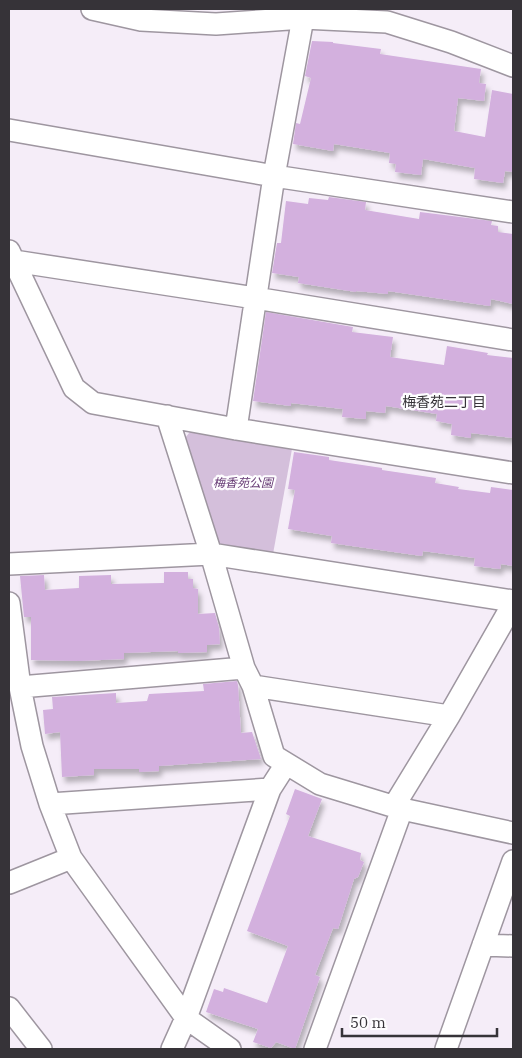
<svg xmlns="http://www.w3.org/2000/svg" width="522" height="1058" viewBox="0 0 522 1058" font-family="'IBM Plex Serif','Noto Sans JP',serif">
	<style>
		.green { fill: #d4bfdb }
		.building { fill: #d3b0de; filter: url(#shadow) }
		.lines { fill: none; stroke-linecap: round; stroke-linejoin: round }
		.minor-casing { stroke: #9e96a0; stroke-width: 24 }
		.minor { stroke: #fff; stroke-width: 21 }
		.labels { text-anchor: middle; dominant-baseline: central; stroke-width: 4.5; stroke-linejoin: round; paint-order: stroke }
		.park-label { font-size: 12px; font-style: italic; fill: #663a74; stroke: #fefdff }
		.neighbourhood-label { font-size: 14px; fill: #363338; stroke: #fefdff }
	</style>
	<defs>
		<filter id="shadow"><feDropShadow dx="3" dy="5.5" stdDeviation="2.5" flood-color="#0004"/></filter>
	</defs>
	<rect width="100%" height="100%" fill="#f5edf8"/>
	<!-- green -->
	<path class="green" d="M194,427L292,449L273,554L221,550L185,438Z"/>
	<!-- building -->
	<path class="building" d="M312,41L333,42V43L381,49L380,54L481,69L479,83L486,84L484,101L458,98L454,131L485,137L492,90L513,94V172L505,171L503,183L474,179L475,168L423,159L421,175L395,172L396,164L389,163L390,153L334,144L333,151L293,144L296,123L300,124L311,78L305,76Z
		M329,197L366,202L365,210L419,219L420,212L492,221L491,225L498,226V232L513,234V304L491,299L490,306L388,291V294L356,291V292L298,283L299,277L272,273L277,243H281L286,201L308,204L309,198L328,200Z
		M266,312L353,327L352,332L393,337L390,357L444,365L447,346L488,353L487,355L513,358V438L471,433V438L451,435L452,424L436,421L437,414L386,406L385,413L366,411V419L342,417L343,409L291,403V406L253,401Z
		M294,452L329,457V460L382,468V470L436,478L435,483L459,487L458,489L490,493L491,487L513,490V566L501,564L500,569L474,566L475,558L423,551L422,556L331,543L332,536L288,529L295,490L288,489Z
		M164,572H188V579H193V588L198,589V614L215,613L219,628L220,644L207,645V652L178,653V651L124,653V659L78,661L31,660V617H24L20,576L44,575L45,590L79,588V576L111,575V584L164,583Z
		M237,681L238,685L241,733L252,732L261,759L159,766V771L139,772V769H94V775L62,777L60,732L45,734L43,710L53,709L52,697L116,693V703L147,701L149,694L204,691L203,684Z
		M295,789L322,799L308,836L361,853L360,860L364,862L358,877L354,879L338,929L333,928L315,975L320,977L295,1049L276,1042L271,1048L253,1042L258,1029L206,1012L214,989L223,992L224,988L267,1003L288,946L247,931L290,816L286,814Z"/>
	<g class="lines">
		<!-- minor casing -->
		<g class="minor-casing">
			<path id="minor" d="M92,9L141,20L216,24L303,18L387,22L451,42L513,66
				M9,130L274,176L513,212
				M9,251L74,388L93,403L236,429L513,473
				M14,261L255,298L513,340
				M167,416L211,554L244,668L253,686L274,756L320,784L402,809L513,833
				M236,429L274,176L303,18
				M9,564L211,554L513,601
				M9,603L20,687L32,746L50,804L71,858L186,1018L230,1049
				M253,686L449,716
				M20,687L244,668
				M50,804L270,789
				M394,806L449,716L513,604
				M9,883L71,858
				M483,945L513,946
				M9,1008L41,1049
				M172,1049L186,1018L270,789L286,764
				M315,1049L402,809
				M446,1049L513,861"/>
		</g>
		<!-- minor -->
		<use href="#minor" class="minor"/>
	</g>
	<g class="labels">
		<!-- park labels -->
		<g class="park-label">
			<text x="243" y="482">梅香苑公園</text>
		</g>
		<!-- neighbourhood labels -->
		<g class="neighbourhood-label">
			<text x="444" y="402">梅香苑二丁目</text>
		</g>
	</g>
	<!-- border -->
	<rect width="522" height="1058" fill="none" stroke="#363338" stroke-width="20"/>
	<!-- scale -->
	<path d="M342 1028v8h155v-8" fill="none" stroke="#363338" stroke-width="2.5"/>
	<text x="350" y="1028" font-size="15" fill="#363338" stroke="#fefdff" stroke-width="4" paint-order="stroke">50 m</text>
</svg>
